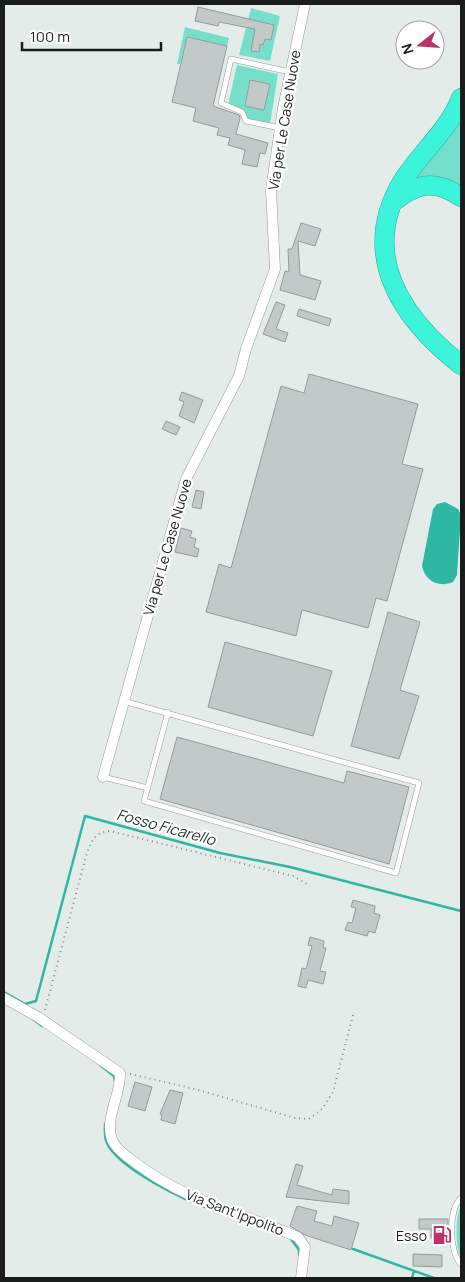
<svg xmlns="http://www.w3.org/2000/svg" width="465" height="1282" viewBox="0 0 465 1282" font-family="Manrope,sans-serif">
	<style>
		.green { fill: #75dfcc }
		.water { fill: #2eb7a3 }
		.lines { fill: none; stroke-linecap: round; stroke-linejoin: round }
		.stream { stroke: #2eb7a3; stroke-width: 2.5 }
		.building { fill: #c2c9c8; stroke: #949b9a }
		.lane-casing { stroke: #949b9a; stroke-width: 6 }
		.street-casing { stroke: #949b9a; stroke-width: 11 }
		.highway-casing { stroke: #2fa897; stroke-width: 20 }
		.path { stroke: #818785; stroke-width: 2; stroke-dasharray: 1 4; stroke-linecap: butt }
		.lane { stroke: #fff; stroke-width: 5 }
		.street { stroke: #fff; stroke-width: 10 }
		.highway { stroke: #3bf4da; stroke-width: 19 }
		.labels { text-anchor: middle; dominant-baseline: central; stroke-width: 4.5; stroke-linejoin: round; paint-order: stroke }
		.street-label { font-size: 14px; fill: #191c1b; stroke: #fff }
		.poi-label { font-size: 14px; fill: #191c1b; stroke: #fff; text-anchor: end }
		.water-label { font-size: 15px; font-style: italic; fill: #1f3531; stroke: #fff }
	</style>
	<rect width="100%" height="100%" fill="#e4ecea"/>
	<!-- green -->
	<path class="green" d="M251,8L280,16L270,61L239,55Z
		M185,27L229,38L227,46L187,37L180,64H177Z
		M237,65L278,74L270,124L245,119L244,110L228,105Z
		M461,105V191L406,182Z
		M461,1206V1257C455,1250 455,1213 461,1206Z"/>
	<!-- water -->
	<path class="water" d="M445,502L458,509L461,515L457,575L453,582C439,588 425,581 422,566L433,509L437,504Z"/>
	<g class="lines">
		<!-- stream -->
		<path class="stream" d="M4,992L25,1004L36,1001L85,816L220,853L290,867L461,911
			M33,1019L42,1026
			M100,1065L114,1076L115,1082
			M105,1124C105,1130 104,1137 107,1143C118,1168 185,1201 211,1209
			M291,1239L299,1250V1255
			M353,1249L434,1278
			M412,1278L414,1271"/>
	</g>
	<!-- building -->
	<path class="building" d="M198,7L274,25L271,40L265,39L263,45L260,44L259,52L251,51L255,29L219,22L218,26L195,21Z
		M187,37L227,46L213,106L239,115L240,118L236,134L268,143L265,154L260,153L257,167L242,164L245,150L228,145L230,138L217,135L219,128L193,121L196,108L172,102Z
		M250,80L270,84L264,110L245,106Z
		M301,223L321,229L315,246L298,241L300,275L321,281L315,300L280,290L285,271L289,272L288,249H292Z
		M276,302L285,305L276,329L288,333L285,342L263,334Z
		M299,309L331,319L329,326L297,316Z
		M309,374L418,404L402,464L423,469L387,601L376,598L368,628L302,610L296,636L206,612L219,564L231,568L281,386L304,393Z
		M182,392L203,400L194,423L179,416L184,402L179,400Z
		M166,421L180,427L176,435L162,429Z
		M196,490L204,492L201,509L192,507Z
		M181,528L192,531L190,537L196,539L194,547L199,549L197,557L175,552Z
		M388,612L420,622L400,690L419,696L399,759L351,746Z
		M225,642L332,671L313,736L208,707Z
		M177,737L344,783L347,771L409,787L389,864L160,799Z
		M353,900L375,906L374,913L380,915L375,933L369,931L367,936L345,930L348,922L352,923L356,908L351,907Z
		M310,937L324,941L323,948H326L320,971L326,972L323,984L308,980L306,988L298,986L302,968L306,969L312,946L308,945Z
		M135,1082L152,1087L145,1111L128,1106Z
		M170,1090L183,1093L175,1124L161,1120L162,1115L160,1114Z
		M296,1164L303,1166L297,1185L332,1195L333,1189L349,1191V1204L286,1197Z
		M297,1206L317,1211L314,1221L332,1226L334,1216L359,1223L351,1250L305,1235L290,1226Z
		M419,1219H448V1238H431V1229H419Z
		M413,1254L442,1255V1267L413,1266Z"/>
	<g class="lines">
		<!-- lane casing -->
		<g class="lane-casing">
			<path id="lane" d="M280,128L246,121L242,112L221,103L231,59L290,72
				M123,701L419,783L396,873L144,801L168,712
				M103,777L148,788
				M461,1198C448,1210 449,1252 461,1264"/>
		</g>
		<!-- street casing -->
		<g class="street-casing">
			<path id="street" d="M103,777L186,479L239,376L246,349L275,269L271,190L283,108L305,4
				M4,998L38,1017L120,1073C121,1095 104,1119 112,1140C116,1149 126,1156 133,1161C186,1202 239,1212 298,1237L305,1247L301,1278"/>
		</g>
		<!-- highway casing -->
		<g class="highway-casing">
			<path id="highway" d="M461,98C449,130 422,151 404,179C358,253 400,317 461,365
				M393,202C417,183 435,179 461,197"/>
		</g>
		<!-- path -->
		<path class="path" d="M45,1010L86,856C91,842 94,832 110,831L293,876L310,886
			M130,1074L195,1089L295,1118L309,1119L322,1109L333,1092L353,1015"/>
		<!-- lane -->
		<use href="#lane" class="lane"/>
		<!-- street -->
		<use href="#street" class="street"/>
		<!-- highway -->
		<use href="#highway" class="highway"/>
	</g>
	<!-- icons -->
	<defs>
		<g id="fuel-bare" transform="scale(1.5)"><path d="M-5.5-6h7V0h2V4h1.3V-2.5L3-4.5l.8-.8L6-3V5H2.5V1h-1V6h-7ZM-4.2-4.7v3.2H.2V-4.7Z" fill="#bc3169" stroke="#fff" stroke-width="2.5" paint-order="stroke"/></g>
	</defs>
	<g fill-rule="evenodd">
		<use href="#fuel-bare" x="442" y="1235"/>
	</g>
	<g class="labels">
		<!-- street labels -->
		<g class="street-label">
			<text transform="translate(284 120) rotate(-81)">Via per Le Case Nuove</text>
			<text transform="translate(167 547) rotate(-74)">Via per Le Case Nuove</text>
			<text transform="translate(235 1212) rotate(21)">Via Sant'Ippolito</text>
		</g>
		<!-- poi labels -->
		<g class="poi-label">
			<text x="427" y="1235">Esso</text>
		</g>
		<!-- water labels -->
		<g class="water-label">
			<text transform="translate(166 827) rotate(15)">Fosso Ficarello</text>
		</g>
	</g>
	<!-- border -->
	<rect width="465" height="1282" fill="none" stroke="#191c1b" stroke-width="10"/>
	<!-- north arrow -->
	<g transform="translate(420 45) rotate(253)"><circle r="24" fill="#ffffff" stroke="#a3a4a4"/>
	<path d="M0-4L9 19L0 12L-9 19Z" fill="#bc3169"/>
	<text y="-8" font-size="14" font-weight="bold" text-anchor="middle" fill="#191c1b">N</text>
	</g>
	<!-- scale -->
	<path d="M22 42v8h139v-8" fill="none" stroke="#191c1b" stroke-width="2.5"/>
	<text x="30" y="42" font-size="15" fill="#191c1b" stroke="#ffffff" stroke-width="4" paint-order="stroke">100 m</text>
</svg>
